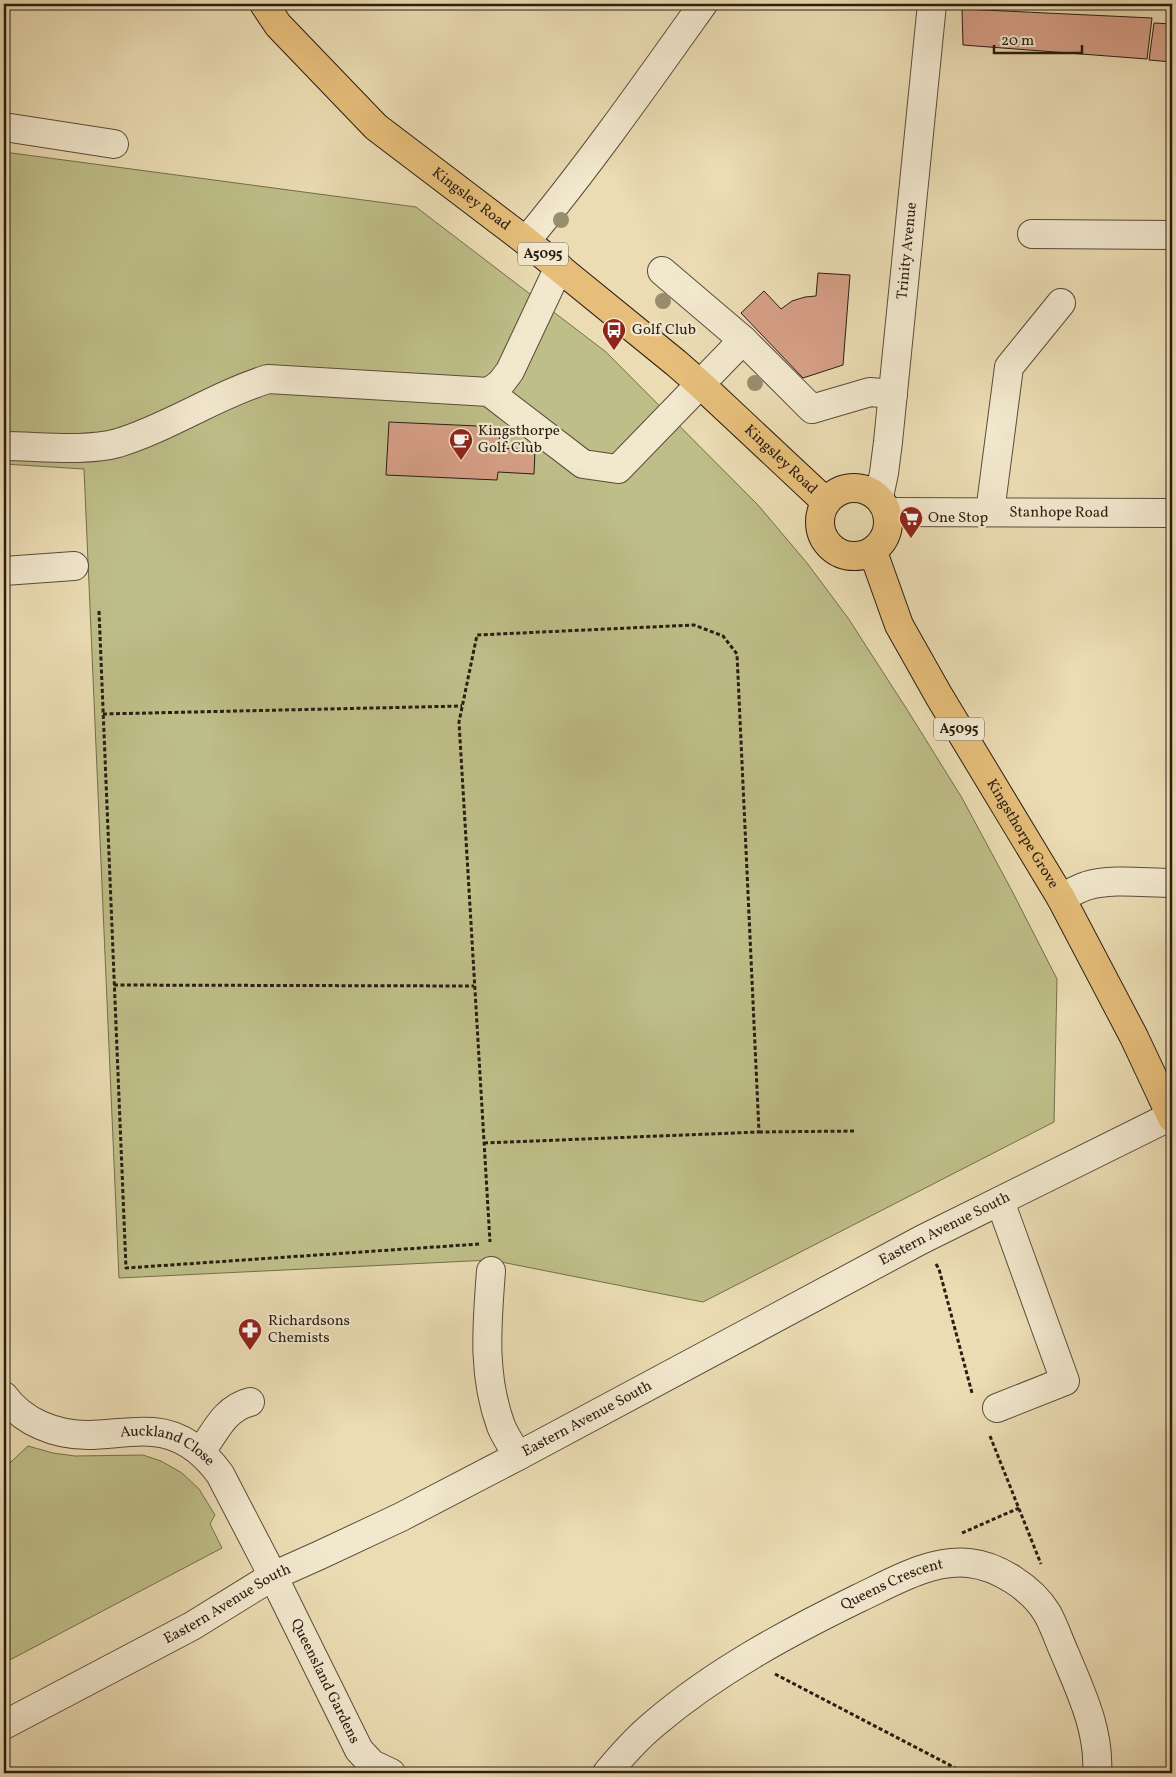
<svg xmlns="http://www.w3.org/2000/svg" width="1176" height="1777" viewBox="0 0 1176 1777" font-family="Vollkorn,serif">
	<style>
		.green { fill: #bebe88; stroke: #746e4d }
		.building { fill: #d69f87; stroke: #2a1d12 }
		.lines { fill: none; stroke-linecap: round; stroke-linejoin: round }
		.minor-casing { stroke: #5a4d3a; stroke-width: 30 }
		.major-casing { stroke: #2a1d12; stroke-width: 30 }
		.path { stroke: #2a1d12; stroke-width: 3; stroke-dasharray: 4 2.5; stroke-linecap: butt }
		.minor { stroke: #f2e8ce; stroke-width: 28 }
		.major { stroke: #e6be7a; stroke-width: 28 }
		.tree { fill: #998d6e }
		.labels { text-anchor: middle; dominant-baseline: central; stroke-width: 4.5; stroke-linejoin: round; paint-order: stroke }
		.shield { fill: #f2e8ce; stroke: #665a4a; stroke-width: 1 }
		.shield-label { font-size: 14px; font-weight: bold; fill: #2a1d12 }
		.street-label { font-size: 15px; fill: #2a1d12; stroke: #f2e8ce }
		.poi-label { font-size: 15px; fill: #2a1d12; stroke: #f2e8ce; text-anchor: start }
	</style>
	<rect width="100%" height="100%" fill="#ebdcb3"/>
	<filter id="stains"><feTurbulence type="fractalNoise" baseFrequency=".004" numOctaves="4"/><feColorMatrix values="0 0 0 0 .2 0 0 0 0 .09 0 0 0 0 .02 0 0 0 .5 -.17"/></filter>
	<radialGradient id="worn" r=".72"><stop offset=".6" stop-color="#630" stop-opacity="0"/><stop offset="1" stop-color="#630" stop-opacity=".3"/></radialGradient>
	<!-- green -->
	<path class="green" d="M4,152L416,207L606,352L758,505L807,563L848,618L908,711L962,798L1012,891L1057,979L1054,1122L703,1302L491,1260L119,1278L84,469L4,464Z
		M28,1446L53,1453L75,1456L143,1455L161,1461L182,1473L199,1489L215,1515L210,1524L222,1548L4,1663V1458L11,1462Z"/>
	<!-- building -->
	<path class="building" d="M962,9L1152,18L1147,59L963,45Z
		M1154,23L1172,24V62L1149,60Z
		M818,273L850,275L843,365L803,378L741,313L764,291L781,309L792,301L805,297L816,296Z
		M389,422L500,427L499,448L535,450L534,474L498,472L497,480L386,475Z"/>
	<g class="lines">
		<!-- minor casing -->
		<g class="minor-casing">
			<g id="minor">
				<path d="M4,127L114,144"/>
				<path d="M1032,234L1172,235"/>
				<path d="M526,241C589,165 646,84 703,4"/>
				<path d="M662,271L743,340L812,409L870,392L893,394"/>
				<path d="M489,392L501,383L510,371L559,267"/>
				<path d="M4,446C37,446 86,452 118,443C170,427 216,395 268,379L489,392L583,464L618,469L743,340"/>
				<path id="s1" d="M879,497L884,473L888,442L932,4"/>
				<path id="s2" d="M887,512L1172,513"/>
				<path d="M990,512L1009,367L1061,303"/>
				<path d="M4,571L74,566"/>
				<path d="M1061,898C1069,894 1077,889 1086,886C1112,878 1145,883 1172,883"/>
				<path d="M491,1271C487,1325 482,1374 501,1426C505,1436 512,1446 518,1456"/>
				<path id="s3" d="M4,1396C23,1422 55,1435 88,1435C110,1435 131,1430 153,1432C181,1434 204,1452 220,1474L273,1576L359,1750L372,1764L391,1773"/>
				<path d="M997,1408L1065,1381L1000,1201"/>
				<path d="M201,1452C215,1432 225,1408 250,1402"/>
				<path id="s4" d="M4,1725L192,1626L273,1576L320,1555L401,1517L518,1456L921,1240L1171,1116"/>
				<path id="s5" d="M607,1773C621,1756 636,1739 654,1724C715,1672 787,1633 859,1598C893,1582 931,1559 969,1563C998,1566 1032,1588 1047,1613C1054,1625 1059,1641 1065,1654C1081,1692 1100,1732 1097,1773"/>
			</g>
		</g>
		<!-- major casing -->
		<g class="major-casing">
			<g id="major">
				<path id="s6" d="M264,4L278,25L376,127L526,241L676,363L700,384L826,502"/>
				<circle cx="854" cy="522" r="34"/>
				<path id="s7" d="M873,552L899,625L939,696L1061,898L1134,1037L1172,1118"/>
			</g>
		</g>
		<!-- path -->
		<path class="path" d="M99,611L126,1268L479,1244
			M103,714L462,706
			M114,985L474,986
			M759,1132L856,1131
			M484,1143L759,1132L737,654L723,636L694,625L477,635L459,722L490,1242
			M936,1264L939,1269L972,1393
			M990,1436L1041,1564
			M962,1533L1019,1508
			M775,1674L965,1773"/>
		<!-- minor -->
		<use href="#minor" class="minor"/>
		<!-- major -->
		<use href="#major" class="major"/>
	</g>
	<!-- trees -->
	<g class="tree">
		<circle cx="561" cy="220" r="8"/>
		<circle cx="663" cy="301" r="8"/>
		<circle cx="755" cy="383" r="8"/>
	</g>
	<!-- icons -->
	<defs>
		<g id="bus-pin" transform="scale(1.25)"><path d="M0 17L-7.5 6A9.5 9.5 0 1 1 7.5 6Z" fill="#8f2418" stroke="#f2e8ce"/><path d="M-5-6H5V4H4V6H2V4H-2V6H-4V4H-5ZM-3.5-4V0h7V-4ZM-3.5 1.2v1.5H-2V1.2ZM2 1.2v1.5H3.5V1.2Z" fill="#fff"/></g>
		<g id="cafe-pin" transform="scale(1.25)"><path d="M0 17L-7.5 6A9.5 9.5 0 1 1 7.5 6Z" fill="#8f2418" stroke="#f2e8ce"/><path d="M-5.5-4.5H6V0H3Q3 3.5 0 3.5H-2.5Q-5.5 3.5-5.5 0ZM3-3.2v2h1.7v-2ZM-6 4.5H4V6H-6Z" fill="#fff"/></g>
		<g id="supermarket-pin" transform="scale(1.25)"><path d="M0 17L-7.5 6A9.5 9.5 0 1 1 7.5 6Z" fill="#8f2418" stroke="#f2e8ce"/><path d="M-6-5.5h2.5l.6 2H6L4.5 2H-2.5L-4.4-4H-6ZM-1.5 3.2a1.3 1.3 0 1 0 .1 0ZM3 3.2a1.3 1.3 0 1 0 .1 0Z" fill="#fff"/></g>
		<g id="pharmacy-pin" transform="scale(1.25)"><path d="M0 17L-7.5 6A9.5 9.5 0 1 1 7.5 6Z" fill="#8f2418" stroke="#f2e8ce"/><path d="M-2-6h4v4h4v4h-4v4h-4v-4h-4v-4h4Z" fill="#fff"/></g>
	</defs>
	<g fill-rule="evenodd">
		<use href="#bus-pin" x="614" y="330"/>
		<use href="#cafe-pin" x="461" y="440"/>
		<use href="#supermarket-pin" x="911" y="518"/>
		<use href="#pharmacy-pin" x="250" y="1330"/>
	</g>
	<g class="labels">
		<!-- shield labels -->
		<g class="shield">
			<rect x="518" y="242.5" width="50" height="23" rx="4"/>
			<rect x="934" y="717.5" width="50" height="23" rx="4"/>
		</g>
		<g class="shield-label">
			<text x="543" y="254">A5095</text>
			<text x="959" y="729">A5095</text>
		</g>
		<!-- street labels -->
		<g class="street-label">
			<text stroke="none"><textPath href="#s6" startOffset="286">Kingsley Road</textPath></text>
			<text stroke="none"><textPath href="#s1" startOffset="248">Trinity Avenue</textPath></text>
			<text stroke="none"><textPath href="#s6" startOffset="691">Kingsley Road</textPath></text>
			<text stroke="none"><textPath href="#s2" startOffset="172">Stanhope Road</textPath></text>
			<text stroke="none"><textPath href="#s7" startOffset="320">Kingsthorpe Grove</textPath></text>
			<text stroke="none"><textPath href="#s4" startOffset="1064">Eastern Avenue South</textPath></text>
			<text stroke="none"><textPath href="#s4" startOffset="659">Eastern Avenue South</textPath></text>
			<text stroke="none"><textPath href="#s3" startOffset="179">Auckland Close</textPath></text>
			<text stroke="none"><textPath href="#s5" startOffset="345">Queens Crescent</textPath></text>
			<text stroke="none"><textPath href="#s4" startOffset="254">Eastern Avenue South</textPath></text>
			<text stroke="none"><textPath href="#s3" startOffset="475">Queensland Gardens</textPath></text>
		</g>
		<!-- poi labels -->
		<g class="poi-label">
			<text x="632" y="330">Golf Club</text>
			<text x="478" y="431">Kingsthorpe<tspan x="478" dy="17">Golf Club</tspan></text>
			<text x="928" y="518">One Stop</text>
			<text x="268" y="1321">Richardsons<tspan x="268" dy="17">Chemists</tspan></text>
		</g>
	</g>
	<!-- margin -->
	<rect width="1176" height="1777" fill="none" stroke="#ebdcb3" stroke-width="20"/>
	<rect x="5" y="5" width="1166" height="1767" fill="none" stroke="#2a1d12" stroke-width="2.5"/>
	<rect x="10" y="10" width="1156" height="1757" fill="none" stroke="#2a1d12"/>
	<!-- scale -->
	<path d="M994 45v8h88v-8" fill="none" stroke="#2a1d12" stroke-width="2.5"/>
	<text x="1001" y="45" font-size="15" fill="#2a1d12" stroke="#f2e8ce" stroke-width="4" paint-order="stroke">20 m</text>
	<rect width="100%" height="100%" filter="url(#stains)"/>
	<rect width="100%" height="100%" fill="url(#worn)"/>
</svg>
